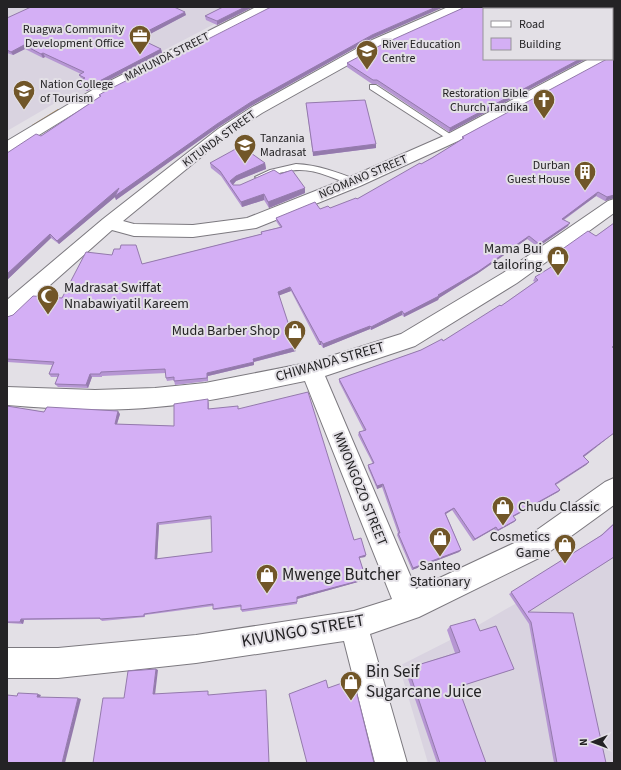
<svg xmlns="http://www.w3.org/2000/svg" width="621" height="770" viewBox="0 0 621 770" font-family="'Source Sans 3',sans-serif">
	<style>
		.built { fill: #d9d3e0 }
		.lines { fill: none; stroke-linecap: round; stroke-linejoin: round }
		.stream { fill: #b98e46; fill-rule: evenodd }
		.service-casing { stroke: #7c797f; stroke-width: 2 }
		.minor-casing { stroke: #7c797f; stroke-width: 2 }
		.tertiary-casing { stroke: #7c797f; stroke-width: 2 }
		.service { fill: #fff; fill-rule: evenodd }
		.minor { fill: #fff; fill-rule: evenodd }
		.tertiary { fill: #fff; fill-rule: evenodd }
		.wall { fill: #b696d3; fill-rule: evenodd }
		.shaded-wall { fill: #947aac }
		.building { fill: #d4aff5; stroke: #947aac; fill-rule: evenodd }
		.labels { text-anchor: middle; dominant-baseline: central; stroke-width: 4; stroke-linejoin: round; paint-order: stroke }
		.far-poi-label { font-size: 12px; fill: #242325; stroke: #e3e0e6; text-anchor: end }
		.far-street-label { font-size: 12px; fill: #242325; stroke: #e3e0e6 }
		.poi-label { font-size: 14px; fill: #242325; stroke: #e3e0e6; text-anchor: end }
		.street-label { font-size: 14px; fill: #242325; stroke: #e3e0e6 }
		.near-poi-label { font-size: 17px; fill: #242325; stroke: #e3e0e6; text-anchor: start }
		.near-street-label { font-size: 17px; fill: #242325; stroke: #e3e0e6 }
	</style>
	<rect width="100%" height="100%" fill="#e3e0e6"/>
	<!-- built -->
	<path class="built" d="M7,7H247L130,68L81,95L74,92L7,131Z
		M614,547V763H428L399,666L468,631Z"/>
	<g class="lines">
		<!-- stream -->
		<path class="stream" d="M58,109L62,110L36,126L32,125Z"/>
		<!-- service casing -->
		<g class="service-casing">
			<path id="service" d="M370,85H376L456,138L452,141L449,140L370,89Z
				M296,164C318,165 337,172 357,180L359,182L354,185C329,178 312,165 284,172C276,173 268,178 260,180L255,177L270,170Z"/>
		</g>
		<!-- minor casing -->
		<g class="minor-casing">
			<path id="minor" d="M448,7H464L462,10L382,46L262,113L228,135L123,221L134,224L193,225L247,218L348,178L446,135L589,59H606L604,62L458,141L360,186L256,228L193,237L134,236L112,230L14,317L7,320V300L103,219L218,129L252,107L372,40Z
				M614,199V213L517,283L415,346L325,376L416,589L527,537L605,482L614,478V505L545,555L419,617L370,634L407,763H375L344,641L196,663L58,678H7V648H58L196,635L354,611L392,599L305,381C256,391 206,403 156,407C106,412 56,409 7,405V387L95,390L155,388L205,383L312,362L401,334L503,273L608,201Z"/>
		</g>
		<!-- tertiary casing -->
		<g class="tertiary-casing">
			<path id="tertiary" d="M256,7H272L270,10L104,95L13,151L7,153V141L94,89Z
				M612,52H614V61L607,59H612Z"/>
		</g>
		<!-- service -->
		<use href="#service" class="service"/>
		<!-- minor -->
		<use href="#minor" class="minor"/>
		<!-- tertiary -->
		<use href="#tertiary" class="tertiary"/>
	</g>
	<!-- wall -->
	<path class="wall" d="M223,7H253L217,25L206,20L205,16Z
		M614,7V51H612V54V9L484,59H586L449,132L377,84H372L347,67V63L463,8Z
		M186,15L140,39L161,49L162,53L87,91L78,86L77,82L82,79L81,78L79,75L81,74L45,57L43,58L25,49L13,55L7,53V18Z
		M371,39L251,106L217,128L116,200L115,197L59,244L51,238L7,280L41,136L100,97L99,95Z
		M614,58V198L605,201L596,196L564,220L568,226L538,247L527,239L477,274L439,298L438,300L404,317L402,315L371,330L370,329L323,348L321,345H319L291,291L279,295L296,351L254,362V365L208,376V381L175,385L174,380L167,381L166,378V373L102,376V377H92L88,388L58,387L55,384L58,377H51L49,374L52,365L7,362V317L62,298L142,264L261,234V232L280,227L276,221V218L320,209L330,208L357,199L421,164L462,140V137Z
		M306,103L376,148L313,156Z
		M210,163H265L266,169L236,181L233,185L305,193L269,208L264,200L242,207L221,176L211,168Z
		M614,223V347L613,348H614V433L584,457L589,462L586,465L556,485L560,490L558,492L513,517L516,520L514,522L496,532L494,529L473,541L452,510L446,514L461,550L459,552L412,570L397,535L398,533L382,487L377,489L368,468V465L373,464L358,435L359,432L364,431L339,382V379L421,350L443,341L501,306L535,282L533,281L535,277L558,263L553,259L554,255L596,236Z
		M209,402V409H238L354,540L366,555L365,557L359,558L366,579L365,580L297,599V604L242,612L241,607L214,610L213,609V606L145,615V617L102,621L100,619L24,620L23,624L7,623V406L44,412L120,414L117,424L174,426ZM211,519L212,552L157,559L159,525Z
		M614,523V557L528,612L606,763H554L529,624L509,594L600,536Z
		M450,626L480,631L508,671L458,687L486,763H437L405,670L408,668L455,653L447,630Z"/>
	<!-- shaded-wall -->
	<path class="shaded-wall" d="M245,7H253L217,25V21Z
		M436,7H444L371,39L251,106L217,128L116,200L115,197L59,244L57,241L119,188L251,102L372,35Z
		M185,12L186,15L137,41L136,37Z
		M24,45L25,49L13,55L11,52Z
		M161,49L162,53L87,91L86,88Z
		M43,53L45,57L43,58L41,54Z
		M580,59H586L449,132L450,128Z
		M376,144V148L313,156V152Z
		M265,163L266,169L236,181L231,187L230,181L236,176Z
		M305,188V193L269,208L268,202Z
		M598,192L596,196L560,222L562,219Z
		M264,194V200L242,207L241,202Z
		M614,195V198L605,201L607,197Z
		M570,223L568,226L538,247L539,244Z
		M50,234L51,238L7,280V274Z
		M529,236L527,239L477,274L439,298L438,300L404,317V314L438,295Z
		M290,287L291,291L278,296V292Z
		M402,311V315L371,330V327Z
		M370,326V329L323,348V344Z
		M321,341V345H319L320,342Z
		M296,347V351L253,362V359Z
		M254,362V365L208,376V381L207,373Z
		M90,374L92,377L88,388L86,385Z
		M118,411L120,414L116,427L115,424Z
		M614,433L581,459L583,456Z
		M589,462L586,465L553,486L555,484Z
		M383,484L382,487L377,489V486Z
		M560,490L558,492L511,518L513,516Z
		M454,508L452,510L444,515L445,513Z
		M516,520L514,522L496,532L498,530Z
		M157,523L159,525L157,561L155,559Z
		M496,527L494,529L473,541L475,539Z
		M461,550L459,552L412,570L413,568Z
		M366,555L365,557L358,558L359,557Z
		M366,579L365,580L297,599V597Z
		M21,619L24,620L23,624L20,622Z
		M156,669L158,670L155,695L153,694Z
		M38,694L41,695L40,697H37Z
		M78,698L81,699L65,763H62Z"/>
	<!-- building -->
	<path class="building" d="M31,7H174L185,12L136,37L161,49L86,88L77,82L85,78L79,75L84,72L43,53L41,54L24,45L11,52L7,50V18Z
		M223,7H245L217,21L205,16Z
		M271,7H436L372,35L251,102L217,124L115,196L119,188L57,241L50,234L7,274V153L36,134L41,136L101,96L99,95L104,92Z
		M464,7H614V47H613L612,54V9H484V59H580L450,128L377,80H373L347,63L383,44L463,8Z
		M612,57L614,58V195L607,197L598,192L562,219L570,223L539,244L529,236L479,271L438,295L439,296L404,314L402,311L371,327L370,326L323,344L321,341L320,342L290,287L278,292L296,347L253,359L254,362L207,373V378L174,381V377L166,378L165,369L101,372L100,374H90L86,385L55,384L59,374H49L54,362L7,359V317L13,315L33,296L62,298L86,252L112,255L114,249H120L121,245H136L142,264L262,234L261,232L282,227L276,218L315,202L320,209L328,206L330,208L356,198L357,199L420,163L421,164L432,158L464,138L462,137L607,59H612Z
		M365,100L376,144L313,152L306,103Z
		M241,146L265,163L236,176L230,181L233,185H240L274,170L280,174L292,170L305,188L268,202L264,194L241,202L220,171L210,163Z
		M614,223V346L612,347L614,348V433L583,456L589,462L555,484L560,490L513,516L516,520L498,530L496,527L475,539L454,508L445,513L461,550L413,568L398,533H400L383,484L377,486L368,465L374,463L359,432L366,430L339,379L421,350L442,339L443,341L500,305L501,306L538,280L535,277L561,261L554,255L588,231L596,236Z
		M308,392L354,540L361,538L366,555L359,557L366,579L297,597V602L241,610V605L213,609V604L144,614V616L100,619V618L21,619L20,622H7V406L44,412L47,407L118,411L115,424L174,426V404L208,399V409L238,406V409ZM211,516L212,552L155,559L157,523Z
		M614,524V557L528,612L573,613L606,763H557L531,622L511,592L602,535Z
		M475,619L480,631L496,626L514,669L458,687L486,763H440L408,668L460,652L450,626Z
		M156,669L153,694L208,691V695L266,690L269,763H93L103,698H124L128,671Z
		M326,680L328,688L345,682L348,689L355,686L374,763H307L289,694Z
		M18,693L38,694L37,697L78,698L62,763H7V695L17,696Z"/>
	<!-- icons -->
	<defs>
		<g id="office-pin" transform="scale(1.15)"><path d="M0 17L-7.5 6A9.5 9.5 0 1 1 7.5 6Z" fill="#715628" stroke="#e3e0e6"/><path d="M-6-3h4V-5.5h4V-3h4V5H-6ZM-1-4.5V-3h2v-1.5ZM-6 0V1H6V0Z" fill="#fff"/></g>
		<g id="school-pin" transform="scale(1.15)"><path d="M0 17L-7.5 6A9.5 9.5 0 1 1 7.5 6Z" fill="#715628" stroke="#e3e0e6"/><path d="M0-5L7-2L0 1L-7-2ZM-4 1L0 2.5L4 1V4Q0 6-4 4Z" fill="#fff"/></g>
		<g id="university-pin" transform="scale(1.15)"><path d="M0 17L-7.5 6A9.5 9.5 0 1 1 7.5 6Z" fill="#715628" stroke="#e3e0e6"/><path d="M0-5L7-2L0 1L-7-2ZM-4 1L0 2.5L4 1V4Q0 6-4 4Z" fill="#fff"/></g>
		<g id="church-pin" transform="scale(1.15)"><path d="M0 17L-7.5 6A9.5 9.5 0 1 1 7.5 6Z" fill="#715628" stroke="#e3e0e6"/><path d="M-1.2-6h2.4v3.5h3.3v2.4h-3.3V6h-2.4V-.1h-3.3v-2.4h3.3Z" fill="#fff"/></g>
		<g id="building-pin" transform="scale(1.15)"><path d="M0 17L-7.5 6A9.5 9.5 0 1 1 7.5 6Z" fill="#715628" stroke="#e3e0e6"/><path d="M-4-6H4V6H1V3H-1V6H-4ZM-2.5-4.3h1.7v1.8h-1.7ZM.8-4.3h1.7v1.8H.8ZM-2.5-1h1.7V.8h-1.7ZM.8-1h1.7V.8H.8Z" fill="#fff"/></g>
		<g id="shop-pin" transform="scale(1.15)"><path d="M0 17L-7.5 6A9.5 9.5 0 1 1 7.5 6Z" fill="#715628" stroke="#e3e0e6"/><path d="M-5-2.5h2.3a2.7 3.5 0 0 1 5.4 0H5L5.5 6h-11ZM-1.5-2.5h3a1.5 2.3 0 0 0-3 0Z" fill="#fff"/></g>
		<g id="mosque-pin" transform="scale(1.15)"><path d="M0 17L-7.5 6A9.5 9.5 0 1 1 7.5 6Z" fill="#715628" stroke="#e3e0e6"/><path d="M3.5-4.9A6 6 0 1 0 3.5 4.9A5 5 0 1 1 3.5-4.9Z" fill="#fff"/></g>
	</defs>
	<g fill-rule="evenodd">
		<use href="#office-pin" x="140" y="36"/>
		<use href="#school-pin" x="367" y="51"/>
		<use href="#university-pin" x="24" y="91"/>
		<use href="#church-pin" x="544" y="100"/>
		<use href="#school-pin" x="245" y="145"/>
		<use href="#building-pin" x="585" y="172"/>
		<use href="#shop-pin" x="558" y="257"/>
		<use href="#mosque-pin" x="48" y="296"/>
		<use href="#shop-pin" x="295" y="331"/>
		<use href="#shop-pin" x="503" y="507"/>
		<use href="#shop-pin" x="440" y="538"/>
		<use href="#shop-pin" x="565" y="545"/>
		<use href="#shop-pin" x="267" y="575"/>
		<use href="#shop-pin" x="351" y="682"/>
	</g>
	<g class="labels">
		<!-- far-poi labels -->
		<g class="far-poi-label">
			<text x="124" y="29">Ruagwa Community<tspan x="124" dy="14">Development Office</tspan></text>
			<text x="382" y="44" text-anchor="start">River Education<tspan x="382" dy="14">Centre</tspan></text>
			<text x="40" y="84" text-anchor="start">Nation College<tspan x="40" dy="14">of Tourism</tspan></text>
			<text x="528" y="93">Restoration Bible<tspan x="528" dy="14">Church Tandika</tspan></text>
			<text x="260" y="138" text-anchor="start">Tanzania<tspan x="260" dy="14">Madrasat</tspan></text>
			<text x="570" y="165">Durban<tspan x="570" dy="14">Guest House</tspan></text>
		</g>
		<!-- far-street labels -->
		<g class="far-street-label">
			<text transform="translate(167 57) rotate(-27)">MAHUNDA STREET</text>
			<text transform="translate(219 139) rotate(-36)">KITUNDA STREET</text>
			<text transform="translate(363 177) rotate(-23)">NGOMANO STREET</text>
		</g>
		<!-- poi labels -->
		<g class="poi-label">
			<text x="542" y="249">Mama Bui<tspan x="542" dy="16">tailoring</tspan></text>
			<text x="64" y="288" text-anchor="start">Madrasat Swiffat<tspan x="64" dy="16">Nnabawiyatil Kareem</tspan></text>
			<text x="280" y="331">Muda Barber Shop</text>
			<text x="518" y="507" text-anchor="start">Chudu Classic</text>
			<text x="550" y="537">Cosmetics<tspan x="550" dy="16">Game</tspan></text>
			<text x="440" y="566" text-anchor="middle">Santeo<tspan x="440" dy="16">Stationary</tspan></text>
		</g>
		<!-- street labels -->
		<g class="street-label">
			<text transform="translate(330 362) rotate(-16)">CHIWANDA STREET</text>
			<text transform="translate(360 489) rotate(68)">MWONGOZO STREET</text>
		</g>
		<!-- near-poi labels -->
		<g class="near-poi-label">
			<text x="282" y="575">Mwenge Butcher</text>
			<text x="366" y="672">Bin Seif<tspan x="366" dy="20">Sugarcane Juice</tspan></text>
		</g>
		<!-- near-street labels -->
		<g class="near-street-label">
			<text transform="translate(303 631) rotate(-10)">KIVUNGO STREET</text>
		</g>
	</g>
	<!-- border -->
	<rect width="621" height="770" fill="none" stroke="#242325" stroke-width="16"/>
	<!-- legend -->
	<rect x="483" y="8" width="130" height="52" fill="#e3e0e6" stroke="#979499"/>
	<rect x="491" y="21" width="20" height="6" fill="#ffffff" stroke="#979499"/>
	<text x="519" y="28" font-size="12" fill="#242325">Road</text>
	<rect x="491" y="38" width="20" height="12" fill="#d4aff5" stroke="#979499"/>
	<text x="519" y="48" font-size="12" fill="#242325">Building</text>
	<!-- north arrow -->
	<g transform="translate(593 742) rotate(269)" stroke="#e3e0e6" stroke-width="3" paint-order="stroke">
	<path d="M0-3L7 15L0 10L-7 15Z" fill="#242325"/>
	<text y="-6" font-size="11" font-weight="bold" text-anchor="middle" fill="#242325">N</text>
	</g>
</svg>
